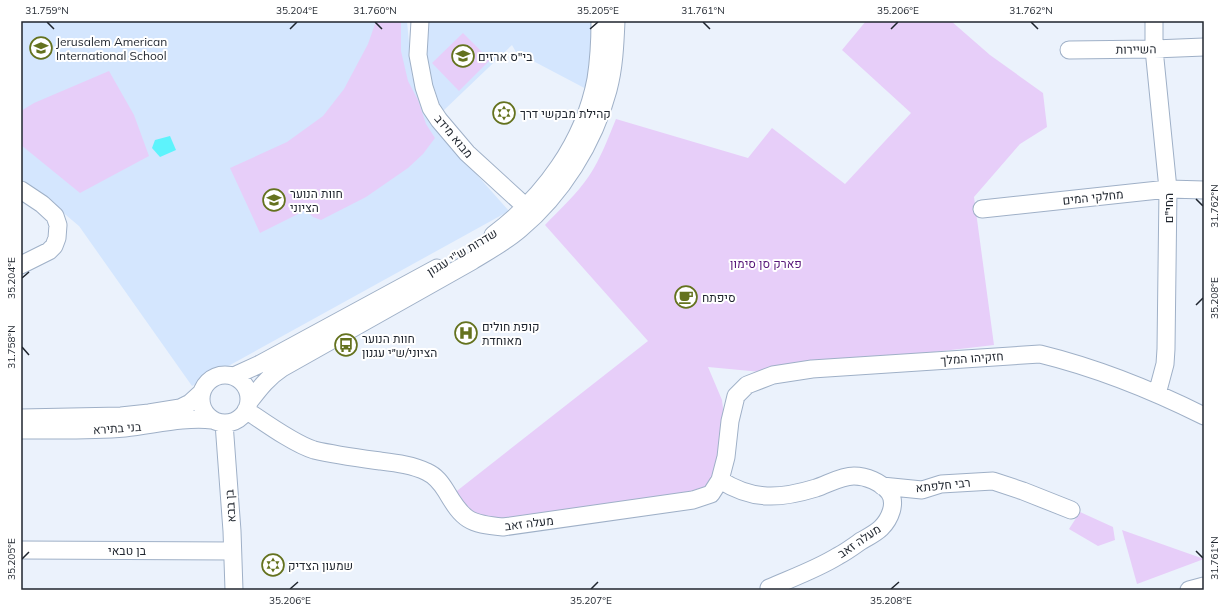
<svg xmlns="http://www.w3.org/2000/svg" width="1225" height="611" viewBox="0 0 1225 611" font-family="Mulish,Heebo,sans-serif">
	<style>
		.built { fill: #d4e6fe }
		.green { fill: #e7cef9 }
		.water { fill: #5df3fc }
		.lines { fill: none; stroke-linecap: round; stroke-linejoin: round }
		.minor-casing { stroke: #9fb0c7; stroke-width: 19 }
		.minor { stroke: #fff; stroke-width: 17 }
		.ticks { fill: none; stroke: #1f252e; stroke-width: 1.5 }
		.labels { text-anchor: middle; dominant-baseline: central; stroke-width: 4; stroke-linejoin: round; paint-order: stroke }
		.poi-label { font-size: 12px; fill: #1f252e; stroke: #fff; text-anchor: start }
		.street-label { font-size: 12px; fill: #1f252e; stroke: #fff }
		.park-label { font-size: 12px; fill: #571778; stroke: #fff }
		.neatline { fill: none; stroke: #1f252e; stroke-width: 1.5 }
		.ticks-label { font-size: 10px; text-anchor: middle; fill: #1f252e }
	</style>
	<rect width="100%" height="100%" fill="#ebf2fc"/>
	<!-- built -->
	<path class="built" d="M21,21H407L412,76L429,121L509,211L192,386L79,226L35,189L21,179Z
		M427,21H600L592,92L516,52L512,45L442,112L433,94L427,67L425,36Z"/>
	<!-- green -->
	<path class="green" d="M376,21H401V51L408,81L418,100L426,124L435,138L423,154L408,168L366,197L321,220L313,217L306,210L260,233L230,168L287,142L323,116L344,89L368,44Z
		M866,21H951L990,55L1043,93L1047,127L1020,144L974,197L994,345L761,372L708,367L722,400L725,424L718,478L700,493L483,521L453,494L648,341L545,225C560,209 577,194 589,176C601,158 608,138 616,119L748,158L772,128L845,184L911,113L842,50Z
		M463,33L490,60L459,91L432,63Z
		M109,71L134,115L149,156L80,193L21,145V111L34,103Z
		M1080,512L1113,527L1115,540L1098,546L1069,529Z
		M1122,530L1204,559L1137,584Z"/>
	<!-- water -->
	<path class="water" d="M170,136L176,150L160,157L152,148L155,140Z"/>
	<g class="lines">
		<!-- minor casing -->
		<g class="minor-casing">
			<path id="minor" d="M420,21L418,55L424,87L431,108L439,120L467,153L526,207
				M1154,21V49L1168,189L1166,349L1165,364L1157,394
				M1069,50L1154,49L1204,47
				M21,190L42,204L55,216L58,225L57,238L54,246L49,251L21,265
				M982,209L1168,189L1204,190
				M493,235C544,197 584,142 596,79C599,60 600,40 600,21
				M201 399a24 24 0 1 1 48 0a24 24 0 1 1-48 0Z
				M234,376L260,364L437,268
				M249,402C259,389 268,377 282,368L472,261C488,251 505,242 520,229C561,195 594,143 608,90C614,68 615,44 616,21
				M246,410C264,422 294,444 314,450C335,455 358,458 380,461C396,463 413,465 427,472C436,476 441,483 446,491C463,520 469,524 503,527L693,500L711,494L720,480L726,457L730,421L736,396L747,385L773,375L812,369L1040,354C1097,368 1152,390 1204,416
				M21,418L121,416L149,413L180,408L190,403L201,393
				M224,423L232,531L234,590
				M21,430C55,430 90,431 125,428C154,425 183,417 212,420
				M720,480C753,501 780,499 816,488C828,484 841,476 854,476C866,476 881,482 889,492C897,503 890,519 881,528C876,533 868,537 861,541C854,546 846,552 838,556C817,569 792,578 769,588
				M882,486L922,490L941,484L993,481L1023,491L1071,510
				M21,550L232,551
				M1189,590L1204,586"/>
		</g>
		<!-- minor -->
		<use href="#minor" class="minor"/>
	</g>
	<!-- ticks -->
	<path class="ticks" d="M47,22L54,29M375,22L382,29M703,22L710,29M1031,22L1038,29M290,29L297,22M590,29L598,22M891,29L898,22M1196,199L1203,206M22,278L29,272M1196,305L1203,298M22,347L29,355M1196,551L1203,558M22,559L29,552M290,589L298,582M591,589L598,582M891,589L899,582"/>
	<!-- icons -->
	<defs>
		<g id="school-ring" transform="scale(1.15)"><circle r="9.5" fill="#fff" stroke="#64721e" stroke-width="1.5"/><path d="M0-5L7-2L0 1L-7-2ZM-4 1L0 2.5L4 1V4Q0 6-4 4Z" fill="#64721e"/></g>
		<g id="synagogue-ring" transform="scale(1.15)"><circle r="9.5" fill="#fff" stroke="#64721e" stroke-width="1.5"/><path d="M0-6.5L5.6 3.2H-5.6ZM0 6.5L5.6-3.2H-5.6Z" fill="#64721e"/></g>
		<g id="cafe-ring" transform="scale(1.15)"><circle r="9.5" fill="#fff" stroke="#64721e" stroke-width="1.5"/><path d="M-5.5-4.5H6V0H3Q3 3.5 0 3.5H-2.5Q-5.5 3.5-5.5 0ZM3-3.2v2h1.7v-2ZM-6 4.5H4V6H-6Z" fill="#64721e"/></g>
		<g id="hospital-ring" transform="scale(1.15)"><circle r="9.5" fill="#fff" stroke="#64721e" stroke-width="1.5"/><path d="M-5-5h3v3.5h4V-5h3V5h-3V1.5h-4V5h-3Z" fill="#64721e"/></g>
		<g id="bus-ring" transform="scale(1.15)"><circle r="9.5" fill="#fff" stroke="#64721e" stroke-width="1.5"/><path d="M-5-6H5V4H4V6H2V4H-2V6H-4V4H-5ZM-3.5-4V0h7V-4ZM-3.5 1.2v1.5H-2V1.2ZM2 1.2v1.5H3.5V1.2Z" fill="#64721e"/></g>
	</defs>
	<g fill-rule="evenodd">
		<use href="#school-ring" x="41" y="48"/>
		<use href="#school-ring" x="463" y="56"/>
		<use href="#synagogue-ring" x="504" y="113"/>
		<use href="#school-ring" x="274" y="200"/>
		<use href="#cafe-ring" x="686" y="297"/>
		<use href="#hospital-ring" x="466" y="333"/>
		<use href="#bus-ring" x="346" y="345"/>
		<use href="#synagogue-ring" x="273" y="565"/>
	</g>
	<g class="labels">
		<!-- poi labels -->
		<g class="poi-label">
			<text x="56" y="41">Jerusalem American<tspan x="56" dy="14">International School</tspan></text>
			<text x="478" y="56">בי"ס ארזים</text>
			<text x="520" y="113">קהילת מבקשי דרך</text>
			<text x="290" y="193">חוות הנוער<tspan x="290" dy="14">הציוני</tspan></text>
			<text x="702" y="297">סיפתח</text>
			<text x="482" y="326">קופת חולים<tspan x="482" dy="14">מאוחדת</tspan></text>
			<text x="362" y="338">חוות הנוער<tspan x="362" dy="14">הציוני/ש״י עגנון</tspan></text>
			<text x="288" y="565">שמעון הצדיק</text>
		</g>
		<!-- street labels -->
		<g class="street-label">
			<text transform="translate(1136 49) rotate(-1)">השיירות</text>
			<text transform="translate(454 136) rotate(50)">מבוא מידב</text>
			<text transform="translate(1093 197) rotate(-6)">מחלקי המים</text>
			<text transform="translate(1168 208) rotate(-90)">החי"ם</text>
			<text transform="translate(462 252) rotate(-31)">שדרות ש"י עגנון</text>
			<text transform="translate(972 358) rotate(-4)">חזקיהו המלך</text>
			<text transform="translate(117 428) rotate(-4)">בני בתירא</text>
			<text transform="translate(943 485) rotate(-6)">רבי חלפתא</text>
			<text transform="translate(230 506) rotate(-94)">בן בבא</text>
			<text transform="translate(529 523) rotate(-7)">מעלה זאב</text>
			<text transform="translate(859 541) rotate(-34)">מעלה זאב</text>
			<text x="127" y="550">בן טבאי</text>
		</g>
		<!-- park labels -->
		<g class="park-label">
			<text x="766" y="263">פארק סן סימון</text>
		</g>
	</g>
	<!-- border -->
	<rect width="1225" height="611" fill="none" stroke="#ffffff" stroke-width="44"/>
	<rect x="22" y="22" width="1181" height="567" class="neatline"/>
	<g class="ticks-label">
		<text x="47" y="14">31.759°N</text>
		<text x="297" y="14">35.204°E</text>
		<text x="375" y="14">31.760°N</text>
		<text x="598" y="14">35.205°E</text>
		<text x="703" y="14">31.761°N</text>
		<text x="898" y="14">35.206°E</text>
		<text x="1031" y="14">31.762°N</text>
		<text transform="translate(1214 206) rotate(-90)" y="4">31.762°N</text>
		<text transform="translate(11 278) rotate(-90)" y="4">35.204°E</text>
		<text transform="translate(1214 298) rotate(-90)" y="4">35.208°E</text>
		<text transform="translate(11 347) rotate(-90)" y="4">31.758°N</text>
		<text transform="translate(1214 558) rotate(-90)" y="4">31.761°N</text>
		<text transform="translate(11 559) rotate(-90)" y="4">35.205°E</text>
		<text x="290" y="604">35.206°E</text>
		<text x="591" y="604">35.207°E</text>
		<text x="891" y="604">35.208°E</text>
	</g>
</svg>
